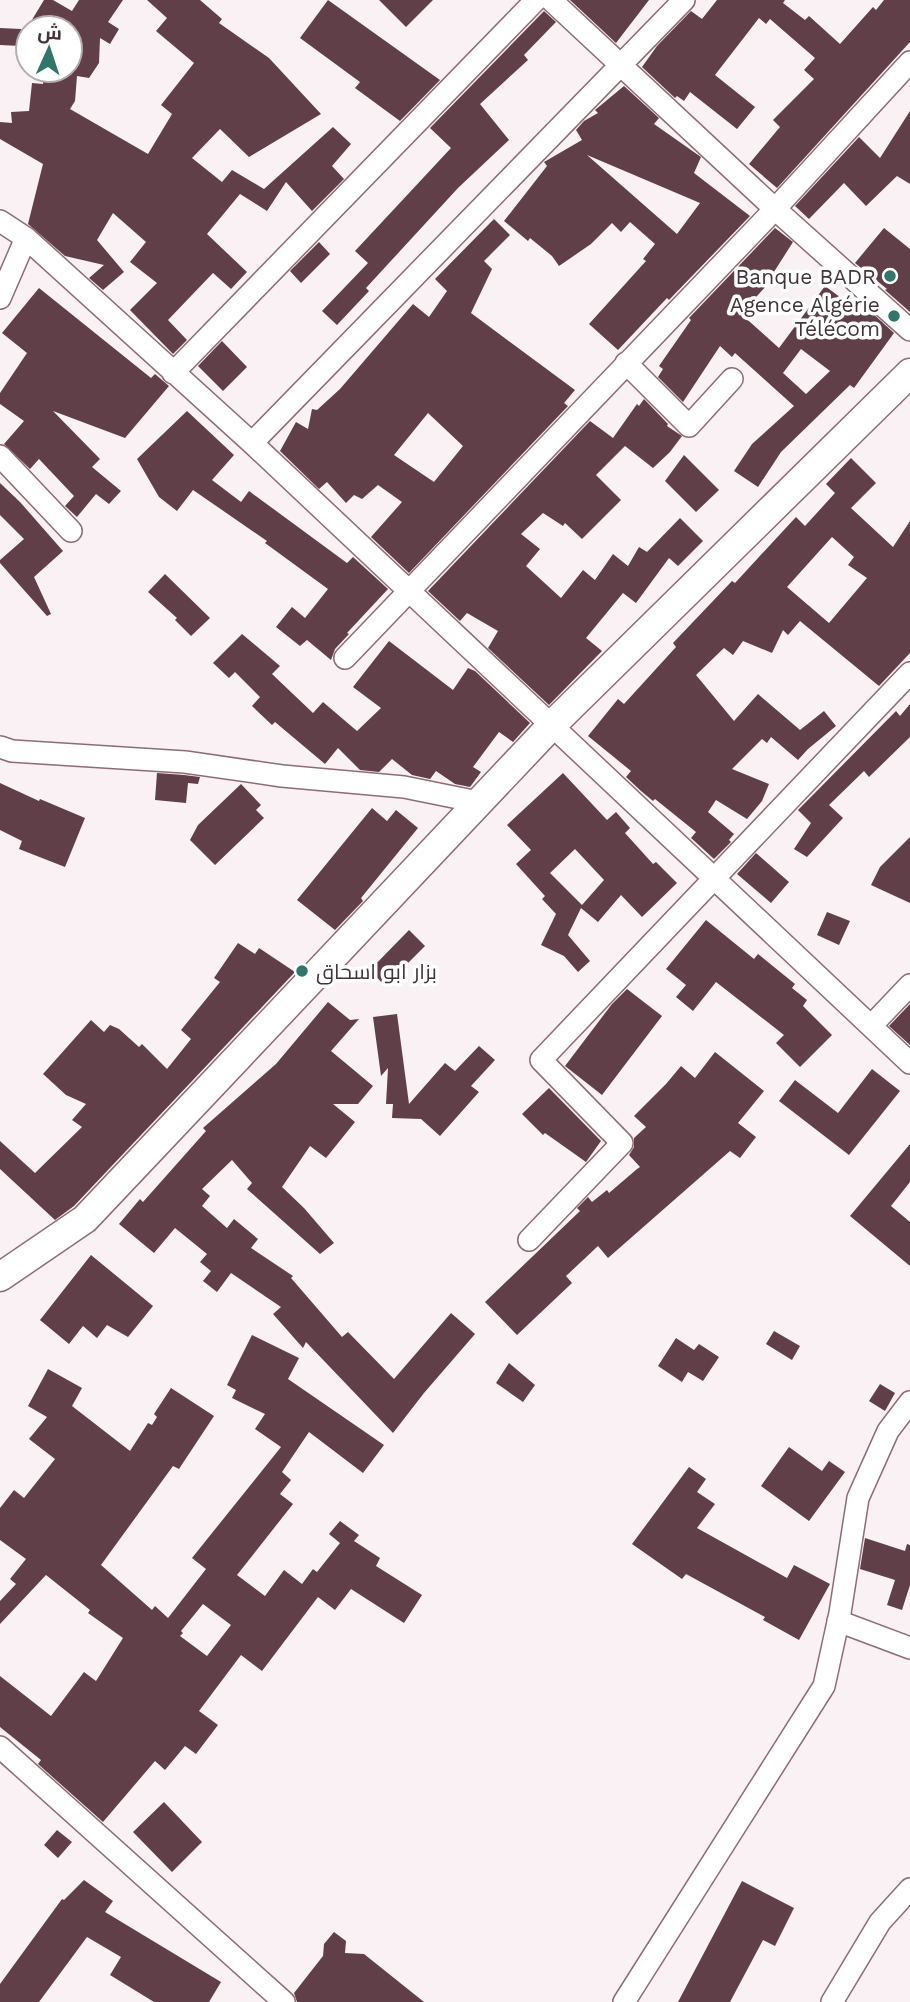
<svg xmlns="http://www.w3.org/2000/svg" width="910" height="2002" viewBox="0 0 910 2002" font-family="'Work Sans',Cairo,sans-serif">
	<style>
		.building { fill: #603f49; fill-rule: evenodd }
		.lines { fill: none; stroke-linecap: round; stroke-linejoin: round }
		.street-casing { stroke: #8f6c75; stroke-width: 24 }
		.secondary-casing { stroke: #8f6c75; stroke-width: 31 }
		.street { stroke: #fff; stroke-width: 21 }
		.secondary { stroke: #fff; stroke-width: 28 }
		.poi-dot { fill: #31766a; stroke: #fff; stroke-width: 2.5 }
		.labels { text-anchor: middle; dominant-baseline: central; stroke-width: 7; stroke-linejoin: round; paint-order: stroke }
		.poi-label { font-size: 21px; fill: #433338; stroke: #fff; text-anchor: end }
	</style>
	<rect width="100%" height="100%" fill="#f9f1f3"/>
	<!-- building -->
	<path class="building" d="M44,0H53L72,11L79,0H123L108,22L119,29L110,44L100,38L99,63L89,78L77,76L75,101L70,109L148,154L172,114L161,105L194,63L156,31L167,18L147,0H200L222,19L219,23L269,58L321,114L249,157L220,129L192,158L222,182L232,170L264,189L333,127L351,144L332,166L344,179L312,211L286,182L267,211L240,194L207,234L247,272L231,289L213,273L168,320L187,340L173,354L130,310L157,283L130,262L146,242L113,213L97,240L124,272L103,290L89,278L104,265L65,256L28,224L43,164L0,139V122L12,123L11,112L29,111L32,83L43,84L44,70H70V28H27Z
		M328,0L440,80L400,121L355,88L360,82L300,38Z
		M379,0H433L406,27Z
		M570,0H649L616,43Z
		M717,0H785L783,3L805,20L809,16L840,44L873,7L876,10L884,0H910V42L777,188L749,164L780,127L773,120L814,79L804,70L815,58L770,19L766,24L759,18L715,75L755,107L737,129L690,92L684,101L677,96L675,98L642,67L657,46L691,11L702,19Z
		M544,11L556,22L524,55L528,60L480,104L509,140L458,188L366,288L369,291L337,325L322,311L368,263L355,251L451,148L430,128Z
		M0,28L21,29V46L0,45Z
		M624,86L659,118L654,124L701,157L694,173L750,216L669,300L667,298L618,350L589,324L646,261L643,259L655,244L630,222L621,232L612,223L591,244L559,266L552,256L530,238L528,241L504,221L547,166L544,162L582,140L576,130L584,121L598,113L595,110ZM587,155L700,203L677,234Z
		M910,111V184L897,176L866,206L844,183L809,219L795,206L859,137L880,158Z
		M494,219L510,235L484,261L492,269L471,313L575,390L564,403L568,406L409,573L371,537L402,502L378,485L362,499L354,495L346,503L327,482L319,489L280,451L296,422L308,429L312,409L317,410L340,389L413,304L429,317L447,291L435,279ZM428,413L463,446L434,482L394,455Z
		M775,228L793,242L772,275L774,277L741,314L779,348L825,286L864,315L869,310L894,333L854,388L850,385L781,452L758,487L734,471L752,444L794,406L735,353L732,357L720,346L683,402L658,377L663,369L659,366L691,320L689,318ZM801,349L830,371L806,394L783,373Z
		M884,228L910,249V312L885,290L887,289L855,263Z
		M319,242L330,254L301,283L290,271Z
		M39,288L151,378L155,374L169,386L125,438L53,411L100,459L92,467L121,491L109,504L96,494L77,517L65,506L74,496L39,459L30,469L4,444L24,421L0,404V393L27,353L2,333Z
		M222,341L247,367L223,391L198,366Z
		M644,399L668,424L667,426L682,436L670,452L653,468L625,446L596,475L621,500L582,539L565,523L563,526L543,513L521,534L540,549L526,566L561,598L583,570L595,580L613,554L628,566L639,547L647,552L680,518L703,541L678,566L669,558L636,603L623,593L586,638L602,651L549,705L488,648L498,631L467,613L460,621L428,591L590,421L613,438L637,404L639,406Z
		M187,411L234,455L212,480L241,502L249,491L347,563L353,557L388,589L347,633L349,634L335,649L331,660L307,640L300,646L276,627L292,607L305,618L328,589L265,543L267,541L193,490L177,511L159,497L137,459Z
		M684,455L719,490L696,512L665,481Z
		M851,458L876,483L851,508L893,547L910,521V653L879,686L800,621L788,635L783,630L772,653L743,641L733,655L724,648L696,675L734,721L758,694L800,730L824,711L836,726L808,749L798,760L771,737L767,743L762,739L732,769L769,784L762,801L747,819L716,800L708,812L734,834L729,840L731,842L714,859L691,838L696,832L655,799L653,801L641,791L626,777L631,771L588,736L618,699L624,704L676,647L673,643L732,581L735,583L796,517L805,526L835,493L826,484ZM832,537L854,557L848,565L867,578L829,623L787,587Z
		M0,483L20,502L63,551L34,577L51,614L47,616L0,563V560L24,539L0,515Z
		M165,574L210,618L191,636L175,620L177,618L148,592Z
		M242,634L280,666L272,674L313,713L323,702L357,731L381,708L353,687L389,641L453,690L468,668L475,671L530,723L513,742L499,732L473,767L481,772L470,787L455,784L436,771L430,779L412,775L392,759L379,772L360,770L338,748L325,764L275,722L272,725L252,706L260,697L235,672L229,678L213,663Z
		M910,704V737L869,777L864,771L829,805L843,818L807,857L794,849L811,823L798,810L896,711L900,716Z
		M157,773L184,775L200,777L198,784L188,783L186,803L155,800Z
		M563,773L607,820L616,812L630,828L625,833L653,864L656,862L677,883L642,917L621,895L598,922L581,908L568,935L590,961L578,972L564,956L541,945L556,914L542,899L545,896L516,864L531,850L507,825ZM575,849L604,880L582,905L550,873Z
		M0,783L39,801L40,799L85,818L65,867L19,849L22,841L0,830Z
		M241,784L261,805L256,810L264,818L215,865L190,840L198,825Z
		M372,808L387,821L396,810L418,828L361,898L363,901L335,930L297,900Z
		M910,837V903L871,885L880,867Z
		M756,853L789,882L771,903L737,874Z
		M827,912L850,921L839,945L817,935Z
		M706,920L754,959L758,954L795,984L792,988L807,1000L803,1006L832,1035L800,1067L776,1043L784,1035L716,982L693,1011L676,997L686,985L666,969Z
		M409,930L425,946L385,986L370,970Z
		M238,943L255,954L259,948L295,972L74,1206L55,1220L0,1169V1141L35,1173L82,1127L72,1120L86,1104L66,1095L43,1074L91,1020L104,1032L110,1025L119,1029L139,1047L142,1044L167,1069L191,1039L181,1030L220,982L214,978Z
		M627,989L662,1016L602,1095L565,1066L612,1004Z
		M328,1002L350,1020L359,1019L331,1051L373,1086L358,1104H333L355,1122L326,1158L310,1146L282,1187L304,1208L334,1243L320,1254L247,1189L252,1183L232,1160L202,1189L210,1196L202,1206L227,1228L234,1219L258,1239L251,1248L293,1276L291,1278L342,1337L348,1332L394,1379L451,1313L475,1334L424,1393L393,1433L306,1342L303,1348L273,1314L281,1307L231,1273L217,1292L203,1281L211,1271L200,1262L207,1254L175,1228L154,1253L119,1224L140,1199L143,1202L206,1131L203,1128L276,1064Z
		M910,1004V1045L889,1026Z
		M397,1014L409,1104L445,1063L455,1071L479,1046L495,1060L471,1086L479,1092L440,1136L421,1119L392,1118L393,1104H386L388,1068L381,1076L373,1017Z
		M715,1052L764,1091L738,1123L756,1137L740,1158L730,1151L608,1258L598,1246L566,1276L572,1283L517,1335L485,1302L580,1211L577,1208L588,1197L592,1202L607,1190L609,1193L637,1169L640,1167L629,1155L634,1147V1138L646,1127L634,1116L666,1084L681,1066L695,1078Z
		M872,1069L900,1091L849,1155L779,1101L795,1080L838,1113Z
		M549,1088L601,1141L586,1162L545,1133L543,1135L522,1114Z
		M910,1144V1182L891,1206L910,1222V1266L850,1216Z
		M91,1255L153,1306L128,1337L107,1325L97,1338L83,1326L69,1344L40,1320Z
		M774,1331L800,1346L792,1360L766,1344Z
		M252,1335L299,1358L288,1379L384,1445L363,1473L309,1432L282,1472L291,1480L280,1494L293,1504L237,1575L265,1596L284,1570L302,1584L313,1569L317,1572L340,1543L329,1534L340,1521L359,1535L354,1541L380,1558L376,1566L422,1595L404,1623L351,1589L335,1610L318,1597L262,1671L241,1655L199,1711L218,1725L196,1754L185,1746L165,1770L155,1761L103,1822L38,1764L41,1760L0,1727V1676L51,1716L84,1672L96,1681L123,1638L88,1613L90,1610L46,1575L0,1624V1601L16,1584L10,1579L26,1559L0,1540V1508L14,1490L24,1498L55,1459L29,1439L47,1417L28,1406L48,1369L82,1388L72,1406L130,1451L148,1423L152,1425L157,1417L154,1414L171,1388L214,1416L179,1469L173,1466L101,1565L152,1610L155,1606L168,1618L206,1569L192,1558L281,1447L255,1429L265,1414L232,1398L236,1390L227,1385ZM203,1604L231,1625L207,1656L180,1636L183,1633L181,1631Z
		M676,1338L694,1350L699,1344L719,1357L703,1381L688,1372L682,1382L658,1366Z
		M509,1363L535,1385L523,1402L496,1383Z
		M880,1384L895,1393L885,1411L869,1401Z
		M789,1447L822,1471L829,1461L845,1472L809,1521L761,1486Z
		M689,1467L706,1479L697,1492L715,1504L697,1528L787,1578L794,1565L830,1584L799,1640L763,1620L765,1617L686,1574L682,1579L632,1544Z
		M865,1538L905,1551L907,1544L910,1545V1585L902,1610L887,1605L895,1580L860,1569Z
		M164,1802L202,1842L172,1872L133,1832Z
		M57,1830L72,1842L58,1858L44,1845Z
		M84,1880L113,1901L105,1912L221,1982L209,2002H154L110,1975L121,1957L87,1937L39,2002H0V1984L62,1899L64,1900Z
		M742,1881L794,1908L775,1946L763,1940L730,2002H678Z
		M334,1932L346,1941L345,1953L364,1954L424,2002H297L294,1993L323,1956L324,1944Z"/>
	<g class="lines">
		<!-- street casing -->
		<g class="street-casing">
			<path id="street" d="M551,0L775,209L910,330
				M0,221L26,238L252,443L910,1063
				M0,298L26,238
				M626,363L689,426L732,379
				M173,373L536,0
				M252,443L684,0
				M0,456L71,531
				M345,658L775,209L910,62
				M0,747L12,751L185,762L282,776L404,787L478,802
				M871,1026L910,985
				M529,1240L622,1143L541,1060L910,673
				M838,1621L910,1648
				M0,1747L284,2002
				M624,2002L824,1686L840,1613L858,1498L888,1431L910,1402
				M832,2002L880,1922L910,1889"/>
		</g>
		<!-- secondary casing -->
		<g class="secondary-casing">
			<path id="secondary" d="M0,1277L85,1219L552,725L910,373"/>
		</g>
		<!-- street -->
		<use href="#street" class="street"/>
		<!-- secondary -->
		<use href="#secondary" class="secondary"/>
	</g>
	<!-- markers -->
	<g class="poi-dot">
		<circle cx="890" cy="276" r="7"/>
		<circle cx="894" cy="316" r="7"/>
		<circle cx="302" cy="971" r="7"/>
	</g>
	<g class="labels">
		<!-- poi labels -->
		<g class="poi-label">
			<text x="876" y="276">Banque BADR</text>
			<text x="880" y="304">Agence Algérie<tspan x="880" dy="24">Télécom</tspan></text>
			<text x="316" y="971" text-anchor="start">بزار ابو اسحاق</text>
		</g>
	</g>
	<!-- north arrow -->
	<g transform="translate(49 49) rotate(3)"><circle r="33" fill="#ffffff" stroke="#b4adaf" stroke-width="2"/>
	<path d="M0-5L12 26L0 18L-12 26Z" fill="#31766a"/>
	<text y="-10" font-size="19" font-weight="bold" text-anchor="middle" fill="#433338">ش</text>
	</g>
</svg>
